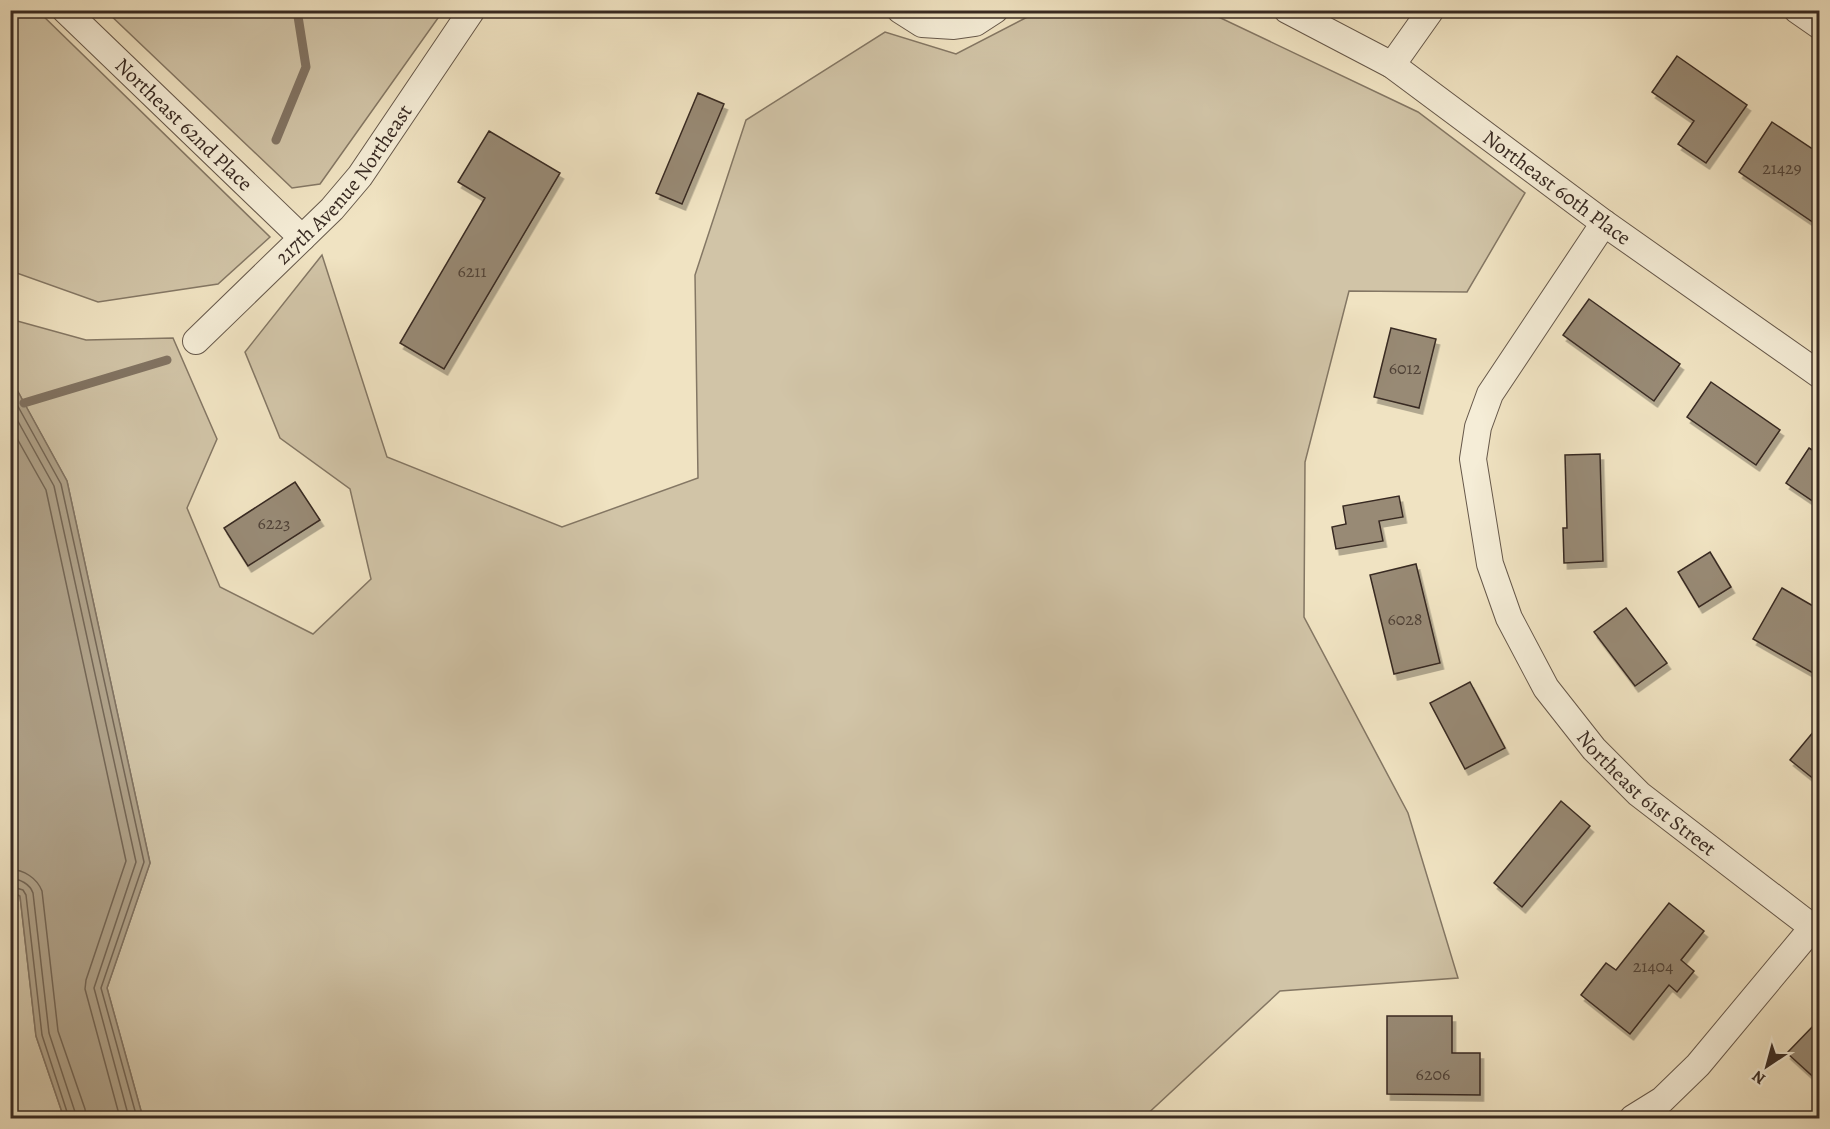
<svg xmlns="http://www.w3.org/2000/svg" width="1830" height="1129" viewBox="0 0 1830 1129" font-family="Alegreya,serif">
	<style>
		.green { fill: #d1c4a7; stroke: #847764; stroke-width: 1.5 }
		.water { fill: #b1a48c; stroke: #817362; stroke-width: 1.5 }
		.lines { fill: none; stroke-linecap: round; stroke-linejoin: round }
		.shore { stroke: #746757; stroke-width: 1.5 }
		.stream { stroke: #817362; stroke-width: 9 }
		.building { fill: #988a75; stroke: #382a22; stroke-width: 1.5; filter: url(#shadow) }
		.minor-casing { stroke: #66584a; stroke-width: 28 }
		.minor { stroke: #f5edd7; stroke-width: 26 }
		.labels { text-anchor: middle; dominant-baseline: central; stroke-width: 6; stroke-linejoin: round; paint-order: stroke }
		.number-label { font-size: 18px; fill: #504237 }
		.street-label { font-size: 21px; fill: #382a22; stroke: #f5edd7 }
	</style>
	<defs>
		<filter id="shadow"><feDropShadow dx="3.5" dy="6" stdDeviation="0" flood-color="#0004"/></filter>
	</defs>
	<rect width="100%" height="100%" fill="#f0e3c2"/>
	<filter id="stains"><feTurbulence type="fractalNoise" baseFrequency=".00333" numOctaves="4"/><feColorMatrix values="0 0 0 0 .2 0 0 0 0 .09 0 0 0 0 .02 0 0 0 .5 -.17"/></filter>
	<radialGradient id="worn" r=".72"><stop offset=".6" stop-color="#630" stop-opacity="0"/><stop offset="1" stop-color="#630" stop-opacity=".3"/></radialGradient>
	<!-- green -->
	<path class="green" d="M11,10L38,11L270,237L218,284L98,302L11,271Z
		M106,11H443L320,184L292,188Z
		M1039,11H1206L1418,112L1525,193L1467,292L1349,291L1305,462L1304,617L1408,813L1458,978L1280,991L1143,1118H143L107,988L150,863L67,481L11,379L10,319L86,340L173,338L217,439L187,508L220,587L313,634L371,579L350,489L280,438L245,352L322,255L387,457L562,527L698,478L695,275L746,120L885,32L956,54Z
		M10,891L20,896L36,1036L64,1118H11Z"/>
	<!-- water -->
	<path class="water" d="M11,379L67,481L150,863L107,988L143,1118H64L36,1036L20,896L10,891Z"/>
	<g class="lines">
		<!-- shore -->
		<path class="shore" d="M10,392L61,484L144,862L101,988L137,1118
			M10,407L54,486L136,862L94,988L129,1118
			M10,426L46,490L126,861L86,980L85,989L120,1118
			M10,869C24,870 37,878 42,891L58,1031L85,1109L86,1118
			M10,878C20,879 30,884 33,893L49,1033L77,1118
			M10,886L23,890L26,895L42,1035L69,1118"/>
		<!-- stream -->
		<path class="stream" d="M276,140L306,67L297,10
			M24,403L167,360"/>
	</g>
	<!-- building -->
	<path class="building" d="M1677,56L1747,105L1706,163L1678,144L1694,121L1652,92Z
		M698,93L724,104L682,204L656,193Z
		M1772,122L1820,154V221L1817,225L1739,172Z
		M489,131L560,173L444,369L400,343L485,198L458,182Z
		M1589,299L1680,364L1654,401L1563,335Z
		M1391,328L1436,339L1419,408L1374,397Z
		M1711,382L1780,430L1756,465L1687,417Z
		M1809,448L1820,455V506L1786,483Z
		M1600,454L1603,561L1564,563L1563,528H1567L1565,455Z
		M295,482L320,520L248,566L224,528Z
		M1399,496L1403,517L1379,521L1383,541L1336,549L1332,527L1346,524L1343,506Z
		M1710,552L1731,587L1699,607L1678,572Z
		M1416,564L1440,663L1394,674L1370,575Z
		M1782,588L1820,610V677L1753,639Z
		M1626,608L1667,663L1635,686L1594,632Z
		M1470,682L1505,748L1465,769L1430,703Z
		M1819,725L1820,726V784L1790,760Z
		M1561,801L1590,826L1522,907L1494,883Z
		M1669,903L1704,931L1681,960L1694,971L1677,992L1669,985L1630,1034L1581,995L1606,963L1616,970Z
		M1387,1016H1452V1053H1480V1095L1387,1094Z
		M1816,1023L1820,1026V1083L1787,1053Z"/>
	<g class="lines">
		<!-- minor casing -->
		<g class="minor-casing">
			<g id="minor">
				<path id="s1" d="M65,10L302,238"/>
				<path d="M900,10L922,24L954,26L975,23L995,10"/>
				<path id="s2" d="M1287,10L1392,65L1604,223L1820,375"/>
				<path d="M1797,10L1820,26"/>
				<path d="M1392,65L1431,10"/>
				<path id="s3" d="M1604,223L1490,394L1478,427L1473,459L1490,564L1509,618L1546,688L1594,749L1639,794L1820,933"/>
				<path id="s4" d="M196,341L332,209L360,176L472,10"/>
				<path d="M1633,1118L1662,1100L1698,1065L1813,927"/>
			</g>
		</g>
		<!-- minor -->
		<use href="#minor" class="minor"/>
	</g>
	<g class="labels">
		<!-- number labels -->
		<g class="number-label">
			<text x="1782" y="168">21429</text>
			<text x="472" y="271">6211</text>
			<text x="1405" y="368">6012</text>
			<text x="274" y="523">6223</text>
			<text x="1405" y="619">6028</text>
			<text x="1653" y="966">21404</text>
			<text x="1433" y="1074">6206</text>
		</g>
		<!-- street labels -->
		<g class="street-label">
			<text stroke="none"><textPath href="#s1" startOffset="165">Northeast 62nd Place</textPath></text>
			<text stroke="none"><textPath href="#s4" startOffset="216">217th Avenue Northeast</textPath></text>
			<text stroke="none"><textPath href="#s2" startOffset="324">Northeast 60th Place</textPath></text>
			<text stroke="none"><textPath href="#s3" startOffset="662">Northeast 61st Street</textPath></text>
		</g>
	</g>
	<!-- margin -->
	<rect width="1830" height="1129" fill="none" stroke="#f0e3c2" stroke-width="36"/>
	<rect x="12" y="12" width="1806" height="1105" fill="none" stroke="#382a22" stroke-width="3"/>
	<rect x="18" y="18" width="1794" height="1093" fill="none" stroke="#382a22" stroke-width="1.5"/>
	<!-- north arrow -->
	<g transform="translate(1767 1066) rotate(216)" stroke="#f5edd7" stroke-width="4.5" paint-order="stroke">
	<path d="M0-4.5L10 22L0 15L-10 22Z" fill="#382a22"/>
	<text y="-9" font-size="16" font-weight="bold" text-anchor="middle" fill="#382a22">N</text>
	</g>
	<rect width="100%" height="100%" filter="url(#stains)"/>
	<rect width="100%" height="100%" fill="url(#worn)"/>
</svg>
